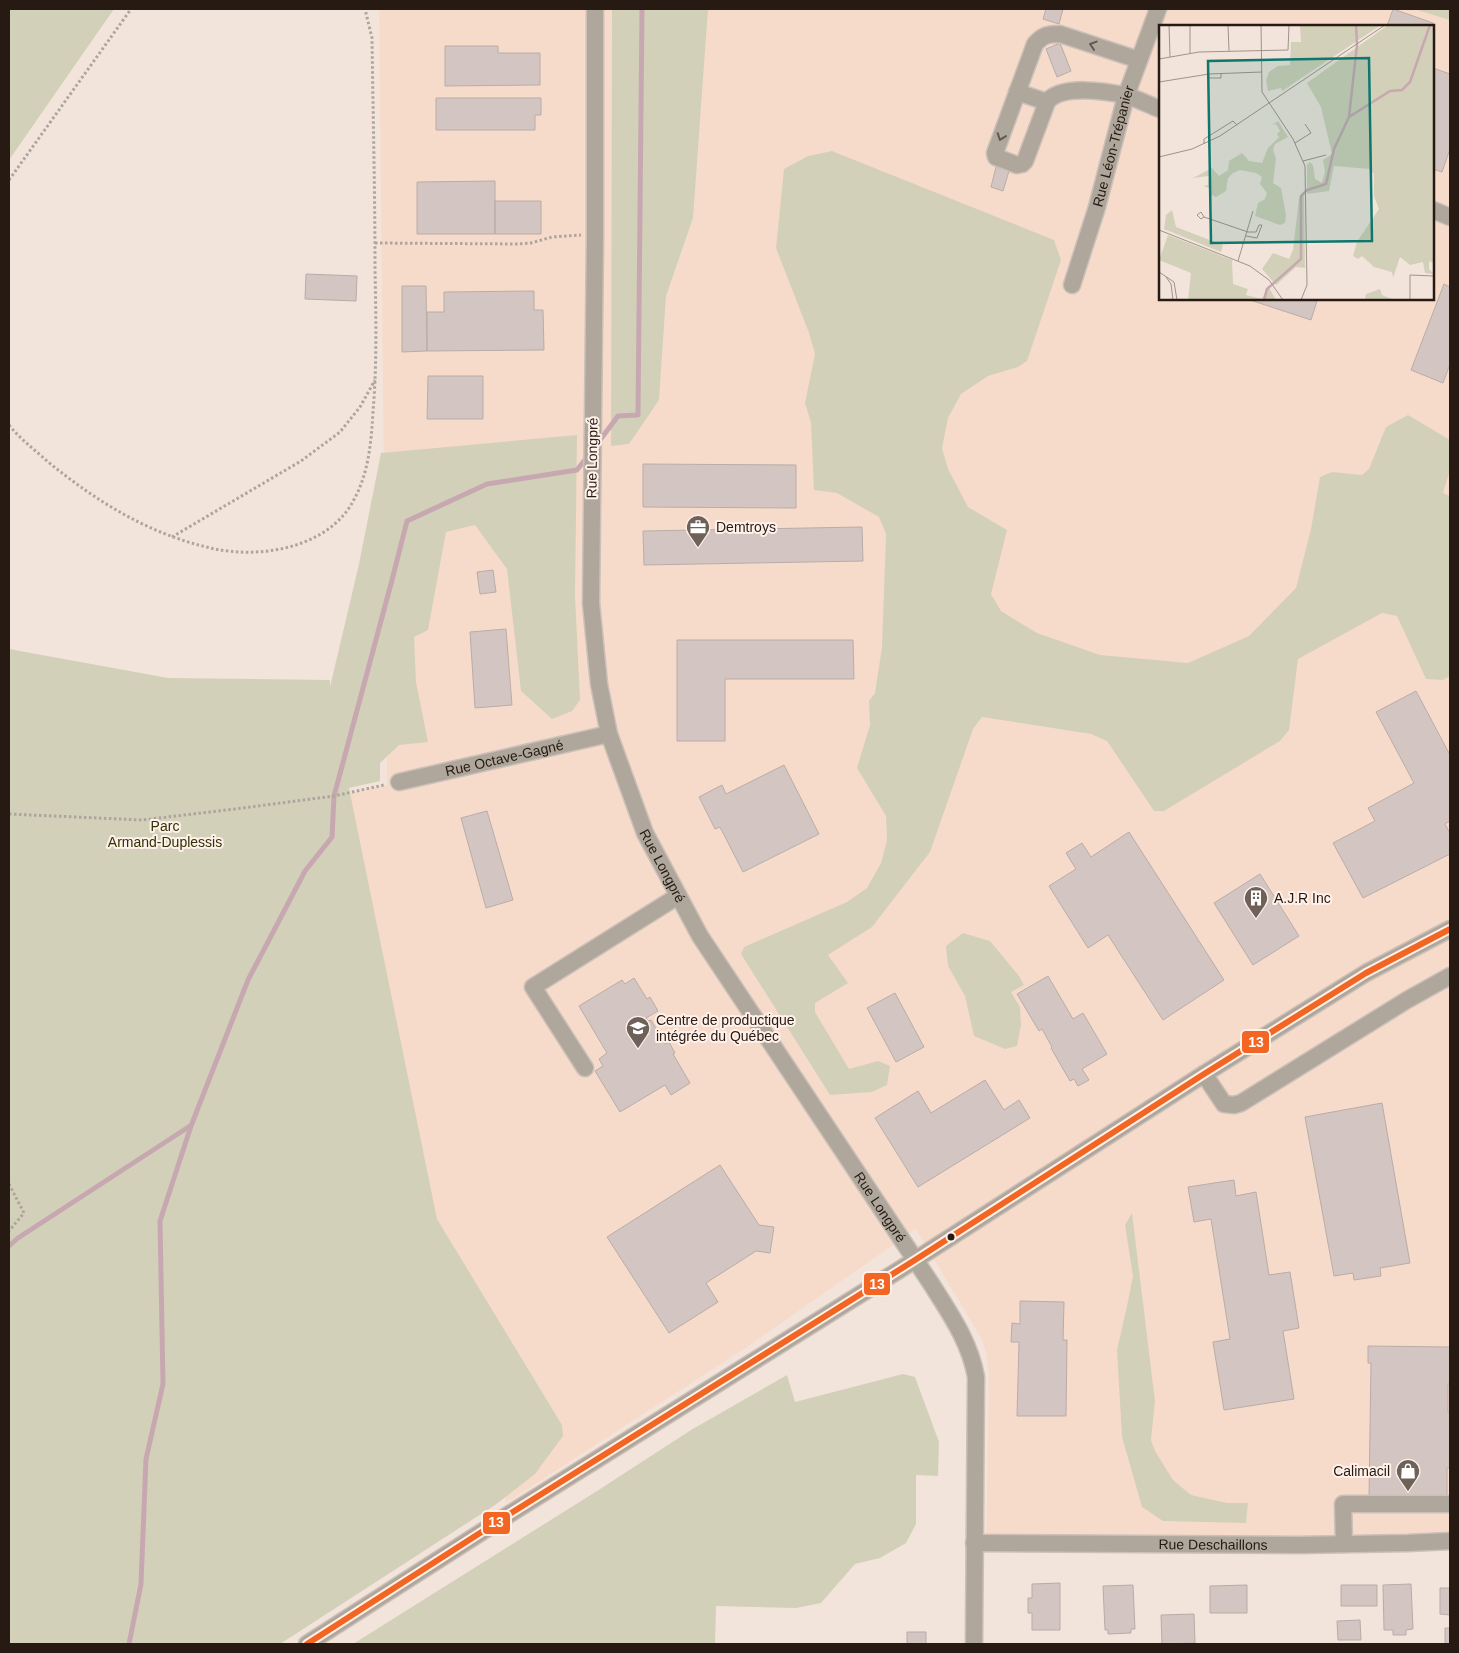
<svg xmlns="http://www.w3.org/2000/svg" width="1459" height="1653" viewBox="0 0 1459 1653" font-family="Arial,sans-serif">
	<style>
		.built { fill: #f7dbca; fill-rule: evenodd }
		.green { fill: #d3d0b9 }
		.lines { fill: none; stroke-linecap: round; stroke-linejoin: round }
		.stream { stroke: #c7a8b1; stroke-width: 5 }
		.building { fill: #d3c6c2; stroke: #b9aca8 }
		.minor-casing { stroke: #ccc0b9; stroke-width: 19 }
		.path { stroke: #ada59d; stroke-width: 3; stroke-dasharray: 2.5 2.5; stroke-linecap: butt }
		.minor { stroke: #afa79b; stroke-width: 16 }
		.bus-1-casing { stroke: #fff1ea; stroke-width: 10 }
		.bus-1 { stroke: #f26522; stroke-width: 6 }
		.oneway { stroke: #645950 }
		.bus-dot { fill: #261a13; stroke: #fff1ea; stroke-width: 2 }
		.labels { text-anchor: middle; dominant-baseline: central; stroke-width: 4; stroke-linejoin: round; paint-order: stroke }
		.street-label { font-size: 14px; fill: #261a13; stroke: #fff1ea }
		.poi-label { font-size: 14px; fill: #261a13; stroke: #fff1ea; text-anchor: start }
		.park-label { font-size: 14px; fill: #2f3204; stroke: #fff1ea }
		.inset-river { fill: none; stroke: #c7a8b1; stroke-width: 2.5 }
		.inset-road { fill: none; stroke: #a0938b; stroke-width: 1 }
		.view { fill: #0f766e; fill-opacity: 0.15; stroke: #0f766e; stroke-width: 2.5 }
		.inset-edge { fill: none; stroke: #261a13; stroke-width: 2.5 }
		.line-badge { stroke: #fff1ea; stroke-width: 2 }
		.badge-label { font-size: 14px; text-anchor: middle; font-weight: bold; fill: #fff }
	</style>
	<rect width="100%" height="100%" fill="#f2e4db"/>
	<!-- built -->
	<path class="built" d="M379,9H1450V1538L986,1540L989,1373L986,1352L981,1338L916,1229L747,1347L506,1503L334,796L387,785ZM1160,26H1433V299H1160Z"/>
	<!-- green -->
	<path class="green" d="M9,9H114L9,160Z
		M612,9H708L693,218L666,296L659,400L629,444L611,446Z
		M1414,9H1450V20Z
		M832,151L1054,240L1061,260L1027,361L1018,367L988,376L961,394L948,418L942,448L948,469L968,507L1007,530L991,594L1001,611L1037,633L1100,655L1188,663L1249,636L1296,588L1311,529L1320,477L1332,472L1362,475L1369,469L1386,427L1408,415L1450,440V470L1443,493L1450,496V676L1443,680L1426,679L1397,616L1382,613L1298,659L1289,730L1280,741L1164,811H1154L1107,741L1091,734L982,717L973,729L930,852L872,927L828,955L848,983L815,1003V1012L849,1069L878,1061L890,1066L887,1085L872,1092L830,1095L741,954L744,947L847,902L867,888L881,863L887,840L886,816L857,768L870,725L869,701L875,693L882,647L886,534L879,517L837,493L814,490L811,423L805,403L815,354L809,333L776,248L784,169L808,156Z
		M577,435L575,595L580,700L572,711L552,719L521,691L507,569L475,525L446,532L428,630L414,637L416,682L428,742L399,745L380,763V781L349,788L437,1219L562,1425L563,1436L535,1474L495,1505L280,1644H9V649L168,678L330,680V687L359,564L381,453Z
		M963,933L990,941L1019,976L1024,985L1011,992L1020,1007L1021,1025L1017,1046L1005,1049L974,1036L965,996L948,966L946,946Z
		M1132,1213L1155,1401L1151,1440L1155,1451L1173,1480L1191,1495L1227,1503H1248L1246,1523L1163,1521L1142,1507L1122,1437L1117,1350L1127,1306L1133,1276L1125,1225Z
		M903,1374L915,1377L939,1442L938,1476L916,1475V1524L906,1543L880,1558L855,1564L821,1603L796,1608L716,1606L715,1644H353L597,1491L691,1430L787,1375L795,1402Z"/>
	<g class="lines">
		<!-- stream -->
		<path class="stream" d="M597,444L618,416L638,415L642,9
			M9,1246L18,1238L190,1126
			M129,1644L141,1584L146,1459L163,1384L160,1221L191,1126L248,980L305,871L332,837L334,796L392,580L407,521L487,484L577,470L587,457"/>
	</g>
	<!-- building -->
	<path class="building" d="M1046,9H1063L1059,24L1043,19Z
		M1393,9L1433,23L1432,26H1387Z
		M1060,43L1071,71L1057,77L1046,49Z
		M445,46H498V53H540V85L445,86Z
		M1433,68L1450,74V149L1442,172L1433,169Z
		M436,98H541V115H535V130H436Z
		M996,167L1009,171L1003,191L991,187Z
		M495,181V234H417V182Z
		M495,201H541V234H495Z
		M306,274L357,276L356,301L305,299Z
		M1444,284L1450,287V364L1443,383L1411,370Z
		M402,286H426L427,351L402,352Z
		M534,291V310H543L544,350L427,351V312H444V292Z
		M1247,299H1309L1317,301L1311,320Z
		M428,376H483V419H427Z
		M643,464L796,465V508L643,507Z
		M862,527L863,561L644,565L643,531Z
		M493,570L496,592L480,594L477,572Z
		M506,629L512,705L475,708L470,632Z
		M677,640H853L854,679H725V741H677Z
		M1416,691L1450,755V821L1445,824L1450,833V854L1363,898L1333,843L1375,821L1368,808L1414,783L1376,712Z
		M784,765L819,834L743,872L720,827L715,829L699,797L722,785L726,794Z
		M487,811L513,900L486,908L461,818Z
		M1129,832L1224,980L1163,1020L1108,935L1088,948L1049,886L1076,869L1066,853L1082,843L1091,857Z
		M1260,874L1299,936L1253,965L1214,903Z
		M1048,976L1073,1019L1083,1013L1107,1054L1082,1069L1089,1080L1078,1086L1074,1079L1070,1081L1051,1048L1052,1047L1042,1029L1039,1031L1017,994Z
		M634,978L647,999L650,997L658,1011L646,1018L648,1021L651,1020L665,1044L669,1042L675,1053L673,1054L690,1083L671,1095L665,1085L620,1112L595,1071L603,1066L599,1059L607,1053L579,1006L622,980L625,984Z
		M895,993L924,1047L896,1062L867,1008Z
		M985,1080L1004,1110L1019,1100L1030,1118L918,1187L875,1118L918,1091L931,1113Z
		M1382,1103L1410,1263L1380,1268L1381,1276L1354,1280L1353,1273L1334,1276L1305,1117Z
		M720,1165L759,1225L774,1227L770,1253L756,1251L706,1283L718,1302L669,1333L607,1237Z
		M1234,1180L1236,1196L1256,1192L1269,1275L1290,1272L1299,1328L1283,1331L1294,1399L1224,1410L1213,1342L1230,1339L1211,1219L1194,1222L1188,1187Z
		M1020,1301L1064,1302L1063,1340H1067L1066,1416H1017L1019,1342H1011L1012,1323L1020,1324Z
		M1368,1346L1450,1347V1384H1448V1412H1450V1468H1447V1499L1369,1498L1371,1363H1368Z
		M1060,1583V1630H1032V1613H1028V1598H1032V1584Z
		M1411,1584L1413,1629L1406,1630V1635H1393V1630H1384L1383,1585Z
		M1133,1585L1135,1629H1131V1633L1108,1634V1630H1105L1103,1586Z
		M1247,1585V1613H1210V1586Z
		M1341,1585H1377V1606H1341Z
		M1440,1588H1450V1615L1440,1614Z
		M1194,1614L1195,1643L1162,1644L1161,1615Z
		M1360,1620L1361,1640H1338L1337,1621Z
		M1445,1628H1450V1644H1445Z
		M907,1632H926V1644H907Z"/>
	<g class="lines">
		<!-- minor casing -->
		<g class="minor-casing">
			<g id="minor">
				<path id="s1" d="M595,9V235L591,603L599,684L609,734L645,833L700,936L932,1285C950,1314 970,1342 976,1377L974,1644"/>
				<path d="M1139,60L1060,34C1048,34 1043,35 1035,44L995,153L996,157L1017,165L1022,164L1025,161L1047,102C1061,84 1106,91 1127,96C1138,99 1149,105 1160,109"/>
				<path d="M1017,92L1047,102"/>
				<path d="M1433,210L1450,217"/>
				<path id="s2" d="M1072,285L1097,207L1126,96L1158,9"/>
				<path id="s3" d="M399,782L609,734"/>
				<path d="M585,1068L533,987L678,896"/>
				<path d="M1204,1074L1224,1104L1234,1105L1241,1103L1407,1000L1450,976"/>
				<path id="s4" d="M974,1543L1298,1545L1408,1543L1450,1541"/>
				<path d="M1344,1544L1343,1504H1450"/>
				<path d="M307,1644L508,1515L915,1260L1204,1074L1366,973L1450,929"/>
			</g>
		</g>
		<!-- path -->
		<path class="path" d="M9,180L131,9
			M375,243L518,244L531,243L552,237L581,235
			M9,425C20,439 34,449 47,461C97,502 150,535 215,549C259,558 321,549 349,508C368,479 371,446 373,412C377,365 376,317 375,269C375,192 373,115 372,38L365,9
			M172,537L301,461L340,432L360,407L375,380
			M9,814L142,820L235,809L334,796L384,785
			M9,1184L24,1213L9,1231"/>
		<!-- minor -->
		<use href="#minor" class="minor"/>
		<!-- bus-1 casing -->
		<g class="bus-1-casing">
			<path id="bus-1" d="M307,1644L508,1515L915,1260L1204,1074L1366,973L1450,929"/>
		</g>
		<!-- bus-1 -->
		<use href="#bus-1" class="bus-1"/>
	</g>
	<!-- one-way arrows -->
	<defs><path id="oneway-chevron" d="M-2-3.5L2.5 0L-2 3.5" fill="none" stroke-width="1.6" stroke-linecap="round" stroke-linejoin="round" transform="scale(1.25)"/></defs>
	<g class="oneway">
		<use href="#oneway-chevron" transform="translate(1093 45) rotate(-162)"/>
		<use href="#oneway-chevron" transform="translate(1001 137) rotate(110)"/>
	</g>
	<!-- icons -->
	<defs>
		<g id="office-pin" transform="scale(1.25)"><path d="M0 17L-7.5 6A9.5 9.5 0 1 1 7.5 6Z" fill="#6d6159" stroke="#fff1ea"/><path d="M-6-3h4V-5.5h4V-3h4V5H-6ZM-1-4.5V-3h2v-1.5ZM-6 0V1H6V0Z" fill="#fff"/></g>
		<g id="building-pin" transform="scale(1.25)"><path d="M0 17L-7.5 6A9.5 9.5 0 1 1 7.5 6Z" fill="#6d6159" stroke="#fff1ea"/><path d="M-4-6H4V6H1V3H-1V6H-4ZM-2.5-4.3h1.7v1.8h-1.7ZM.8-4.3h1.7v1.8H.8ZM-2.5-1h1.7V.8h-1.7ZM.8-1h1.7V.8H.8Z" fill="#fff"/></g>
		<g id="school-pin" transform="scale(1.25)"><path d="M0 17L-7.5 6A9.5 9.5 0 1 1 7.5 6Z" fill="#6d6159" stroke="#fff1ea"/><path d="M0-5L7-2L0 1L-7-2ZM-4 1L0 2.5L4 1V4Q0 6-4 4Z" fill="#fff"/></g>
		<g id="shop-pin" transform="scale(1.25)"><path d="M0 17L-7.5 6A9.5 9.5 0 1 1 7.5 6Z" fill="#6d6159" stroke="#fff1ea"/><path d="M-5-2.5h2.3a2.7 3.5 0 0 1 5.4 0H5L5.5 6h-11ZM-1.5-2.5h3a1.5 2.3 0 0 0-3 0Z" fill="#fff"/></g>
	</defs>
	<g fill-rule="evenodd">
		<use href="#office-pin" x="698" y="527"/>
		<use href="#building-pin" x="1256" y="898"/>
		<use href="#school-pin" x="638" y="1028"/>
		<use href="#shop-pin" x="1408" y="1471"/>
	</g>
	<!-- markers -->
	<circle class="bus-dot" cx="951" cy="1237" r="4.5"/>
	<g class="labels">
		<!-- street labels -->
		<g class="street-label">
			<text stroke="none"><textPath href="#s2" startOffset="145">Rue Léon-Trépanier</textPath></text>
			<text transform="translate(592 458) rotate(-89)">Rue Longpré</text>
			<text stroke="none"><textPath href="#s3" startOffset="108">Rue Octave-Gagné</textPath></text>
			<text stroke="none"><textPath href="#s1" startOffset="869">Rue Longpré</textPath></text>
			<text stroke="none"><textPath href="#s1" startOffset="1274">Rue Longpré</textPath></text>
			<text stroke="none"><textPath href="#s4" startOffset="239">Rue Deschaillons</textPath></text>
		</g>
		<!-- poi labels -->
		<g class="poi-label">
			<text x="716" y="527">Demtroys</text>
			<text x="1274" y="898">A.J.R Inc</text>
			<text x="656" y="1020">Centre de productique<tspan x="656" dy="16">intégrée du Québec</tspan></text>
			<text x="1390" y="1471" text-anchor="end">Calimacil</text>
		</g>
		<!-- park labels -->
		<g class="park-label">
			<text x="165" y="826">Parc<tspan x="165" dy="16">Armand-Duplessis</tspan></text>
		</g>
	</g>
	<!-- overview -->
	<g transform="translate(1159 25)">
		<rect width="275" height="275" fill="#f2e4db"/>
		<path d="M141,0H222L123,66L122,63L109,66L107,55L110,47L119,41L131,40L132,17H142ZM229,0H275V238L270,236V244L275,249L266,248L264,237L251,240L241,232L234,253L233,247L215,242L203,231L199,234L194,231L198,217L220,184L215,171V149L211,144L175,141L170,166L148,169V140L151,137L154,140L156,154L163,158L166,146L164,135L173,129L162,82L148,58ZM119,96L129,112L116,119L114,125L117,133L114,158L122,163L127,190L126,198L121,200L96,191L99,178L106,174L108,168L101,159L103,152L97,148L81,145L74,148L69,153L67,166L57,172L51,169L53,164L44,161L49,160L50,151L34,153L53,143L60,151L69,145L70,136L83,128L90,136L103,138L109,123L120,112L118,109L121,106L117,99L113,100ZM145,168L146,243L137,242L117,260L103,244L114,228L130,234L134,225L140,173ZM13,185L17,202L64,220L62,227L5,204L7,190ZM9,210L73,235L74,259L89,264L87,270L103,274L109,261L117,275H29L32,248L0,235ZM221,264L223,270L235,275H206L207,269Z" fill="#d3d0b9"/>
		<path class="inset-river" d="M190,92L231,66L243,65L251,57L271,0M105,275L108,264L142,234V171L148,165L167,159L175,124L190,92L198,20L197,0"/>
		<path class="inset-road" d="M10,0L11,32M31,0V28M69,0L70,26M102,0L103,67L134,114L146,141L148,260L142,275M0,34L40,27L129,25L130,0M49,49L50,53H62V48M0,57L50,49L103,47M136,118L152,108L146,99M45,119V114L74,96L78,100M0,132L33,124L61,111L226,0M144,136L167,130M45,192L42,194L38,190L42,187L45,192L89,207H97L100,200H103L98,213L87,211M0,205L91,241L110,255L124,275M79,236L94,186M0,247L15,257L18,275M7,252L12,259L14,275M251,275V250L275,251"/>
		<path class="view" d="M210,33L213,216L52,218L49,36Z"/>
		<rect width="275" height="275" class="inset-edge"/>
	</g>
	<g class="line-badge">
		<rect x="1241" y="1030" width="29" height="24" rx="5" fill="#f26522"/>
		<rect x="863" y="1272" width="28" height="24" rx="5" fill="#f26522"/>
		<rect x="482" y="1511" width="29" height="24" rx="5" fill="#f26522"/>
	</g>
	<g class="badge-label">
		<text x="1256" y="1047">13</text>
		<text x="877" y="1289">13</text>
		<text x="496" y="1527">13</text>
	</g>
	<!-- border -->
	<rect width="1459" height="1653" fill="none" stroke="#261a13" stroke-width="20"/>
</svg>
